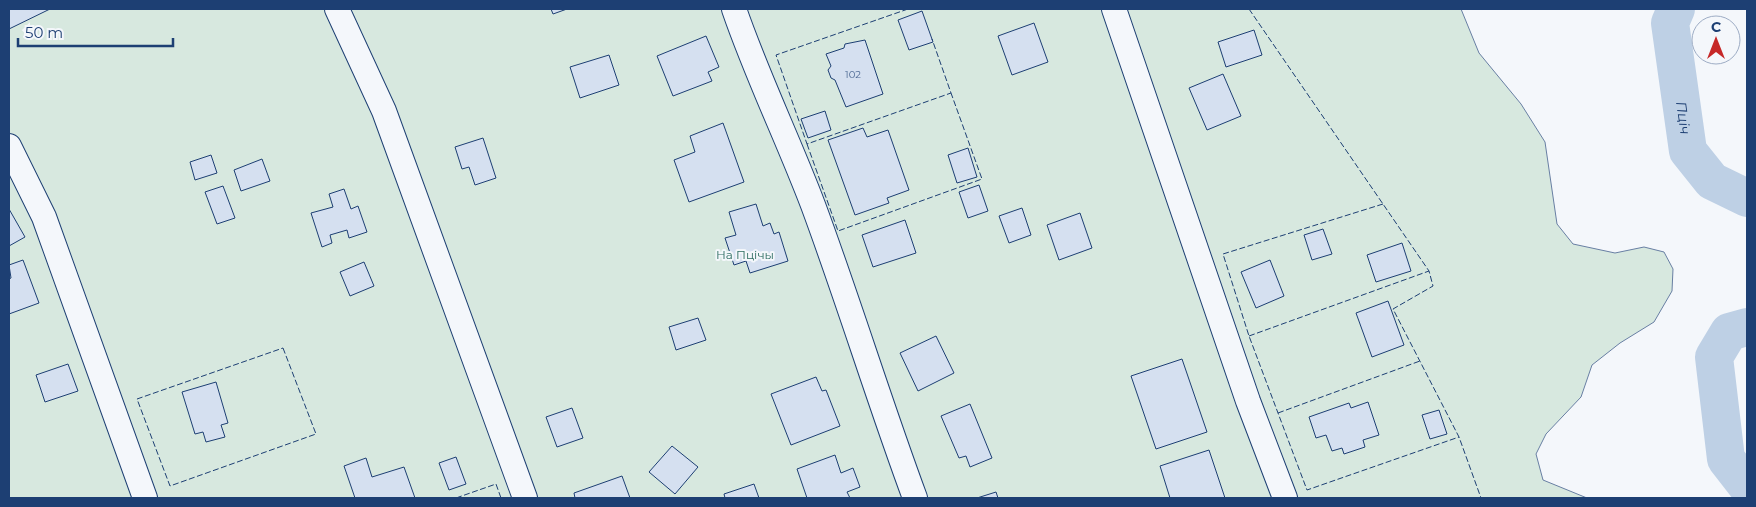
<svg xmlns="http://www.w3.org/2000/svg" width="1756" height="507" viewBox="0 0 1756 507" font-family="Montserrat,sans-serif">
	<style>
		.green { fill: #d7e8df; stroke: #687fa3 }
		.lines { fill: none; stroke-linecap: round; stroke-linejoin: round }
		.river { stroke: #bed0e5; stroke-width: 38 }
		.building { fill: #d5e0f0; stroke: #1d3f73 }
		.minor-casing { stroke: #1d3f73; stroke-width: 26 }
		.minor { stroke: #f4f7fb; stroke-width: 24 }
		.fence { stroke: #1d3f73; stroke-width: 1; stroke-dasharray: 6 2.5; stroke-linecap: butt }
		.labels { text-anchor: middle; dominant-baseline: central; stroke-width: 4; stroke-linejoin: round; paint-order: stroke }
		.number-label { font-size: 10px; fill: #4b6792 }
		.park-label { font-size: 12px; fill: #2c6c60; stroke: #f4f7fb }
		.water-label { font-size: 14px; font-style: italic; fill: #1d3f73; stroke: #f4f7fb }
	</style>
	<rect width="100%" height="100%" fill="#f4f7fb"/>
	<!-- green -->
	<path class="green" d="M9,9H1461L1479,53L1521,104L1545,142L1557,224L1573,244L1615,253L1644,247L1664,252L1673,269L1672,291L1654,322L1620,343L1592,365L1581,397L1546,434L1536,454L1543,480L1587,498H9Z"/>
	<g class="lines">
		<!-- river -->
		<g class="river">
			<path id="s1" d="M1676,9L1670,23L1688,151L1712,181L1747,198"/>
			<path d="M1747,327L1729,332L1714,357L1726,459L1747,486"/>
		</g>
	</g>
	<!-- building -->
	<path class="building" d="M9,9H50L9,29Z
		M551,9H567L553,14Z
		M922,11L933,42L909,50L898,20Z
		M1034,23L1048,62L1012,75L998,36Z
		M1254,30L1262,55L1226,67L1218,42Z
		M706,36L719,67L708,72L712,81L673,96L657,56Z
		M865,40L883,94L846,107L835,80L831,78L828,70L831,66L826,54L844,48L845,44Z
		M609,55L619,85L580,98L570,67Z
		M1223,74L1241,116L1207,130L1189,88Z
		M825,111L831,130L808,138L801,119Z
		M723,123L744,182L689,202L674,160L695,152L690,136Z
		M863,128L867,137L888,130L909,190L887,198L889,203L855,215L828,140Z
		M483,138L496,178L475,185L469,167L462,169L455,147Z
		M968,148L977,177L957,183L948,155Z
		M211,155L217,173L195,180L190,162Z
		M262,159L270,181L241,191L234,170Z
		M979,185L988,211L968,218L959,192Z
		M223,186L235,218L217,224L205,192Z
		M344,189L351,209L358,206L367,232L349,238L347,230L330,235L332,243L322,247L311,213L333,207L329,194Z
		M756,204L763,226L770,223L774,234L779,232L788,261L750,273L746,261L734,265L725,238L736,235L729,212Z
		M1022,208L1031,235L1009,243L999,216Z
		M9,209L25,237L9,246Z
		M1080,213L1092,248L1059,260L1047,225Z
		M905,220L916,253L873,267L862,235Z
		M1323,229L1332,254L1312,260L1304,235Z
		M1402,243L1411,271L1376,282L1367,255Z
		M23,260L39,303L9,314V279L11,278L9,265Z
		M1270,260L1284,296L1256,308L1241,272Z
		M364,262L374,286L350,296L340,272Z
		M1388,301L1404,345L1372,357L1356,313Z
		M698,318L706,340L676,350L669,327Z
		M936,336L954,373L918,391L900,353Z
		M1182,359L1207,432L1156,449L1131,376Z
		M68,364L78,391L45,402L36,375Z
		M816,377L822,391L826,390L840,426L791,445L771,394Z
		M216,382L228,423L221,425L225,437L206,442L203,432L195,434L182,392Z
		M1368,402L1379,435L1363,440L1365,447L1344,454L1342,448L1332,451L1326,435L1316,438L1309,417L1349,403L1351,408Z
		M970,404L992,458L970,467L966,456L959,458L941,416Z
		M572,408L583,438L557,447L546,417Z
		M1439,410L1447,434L1430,439L1422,415Z
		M672,446L698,467L675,494L649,472Z
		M1209,450L1225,498H1170L1160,466Z
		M835,455L841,473L853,468L860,487L847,492L850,498H807L797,469Z
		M456,457L466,484L449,490L439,463Z
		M366,458L372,477L404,467L415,498H355L344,466Z
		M622,476L630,498H575L574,493Z
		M754,484L759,498H725L724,494Z
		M996,492L998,498H977Z"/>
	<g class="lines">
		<!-- minor casing -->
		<g class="minor-casing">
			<path id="minor" d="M337,9L384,111L525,498
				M734,9C757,76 788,139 813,205C849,302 879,401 915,498
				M1114,9L1248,401L1285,498
				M9,146L44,217L145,498"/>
		</g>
		<!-- minor -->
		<use href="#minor" class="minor"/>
		<!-- fence -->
		<path class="fence" d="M908,9L776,55L807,144L951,93L932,39
			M1249,9L1429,271L1433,286L1393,309L1459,437L1481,498
			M807,144L838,231L982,179L951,93
			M1383,204L1223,254L1249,336L1307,490L1459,437
			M1249,336L1429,271
			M283,348L316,434L170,486L137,399Z
			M1278,413L1420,361
			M456,498L496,484L501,498"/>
	</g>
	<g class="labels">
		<!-- number labels -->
		<g class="number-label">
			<text x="853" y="74">102</text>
		</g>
		<!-- park labels -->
		<g class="park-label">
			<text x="745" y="254">На Пцічы</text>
		</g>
		<!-- water labels -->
		<g class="water-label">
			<text stroke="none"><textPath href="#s1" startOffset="111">Пціч</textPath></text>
		</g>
	</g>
	<!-- border -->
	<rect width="1756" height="507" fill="none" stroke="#1d3f73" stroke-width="20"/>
	<!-- north arrow -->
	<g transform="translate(1716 40)"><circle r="24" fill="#f4f7fb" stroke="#9eadc5"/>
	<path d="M0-4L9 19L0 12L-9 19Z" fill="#c62828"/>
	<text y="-8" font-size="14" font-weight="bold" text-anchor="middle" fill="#1d3f73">С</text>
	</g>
	<!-- scale -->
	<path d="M18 38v8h155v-8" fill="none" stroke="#1d3f73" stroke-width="2.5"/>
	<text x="25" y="38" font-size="15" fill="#1d3f73" stroke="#f4f7fb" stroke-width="4" paint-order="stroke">50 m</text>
</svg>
